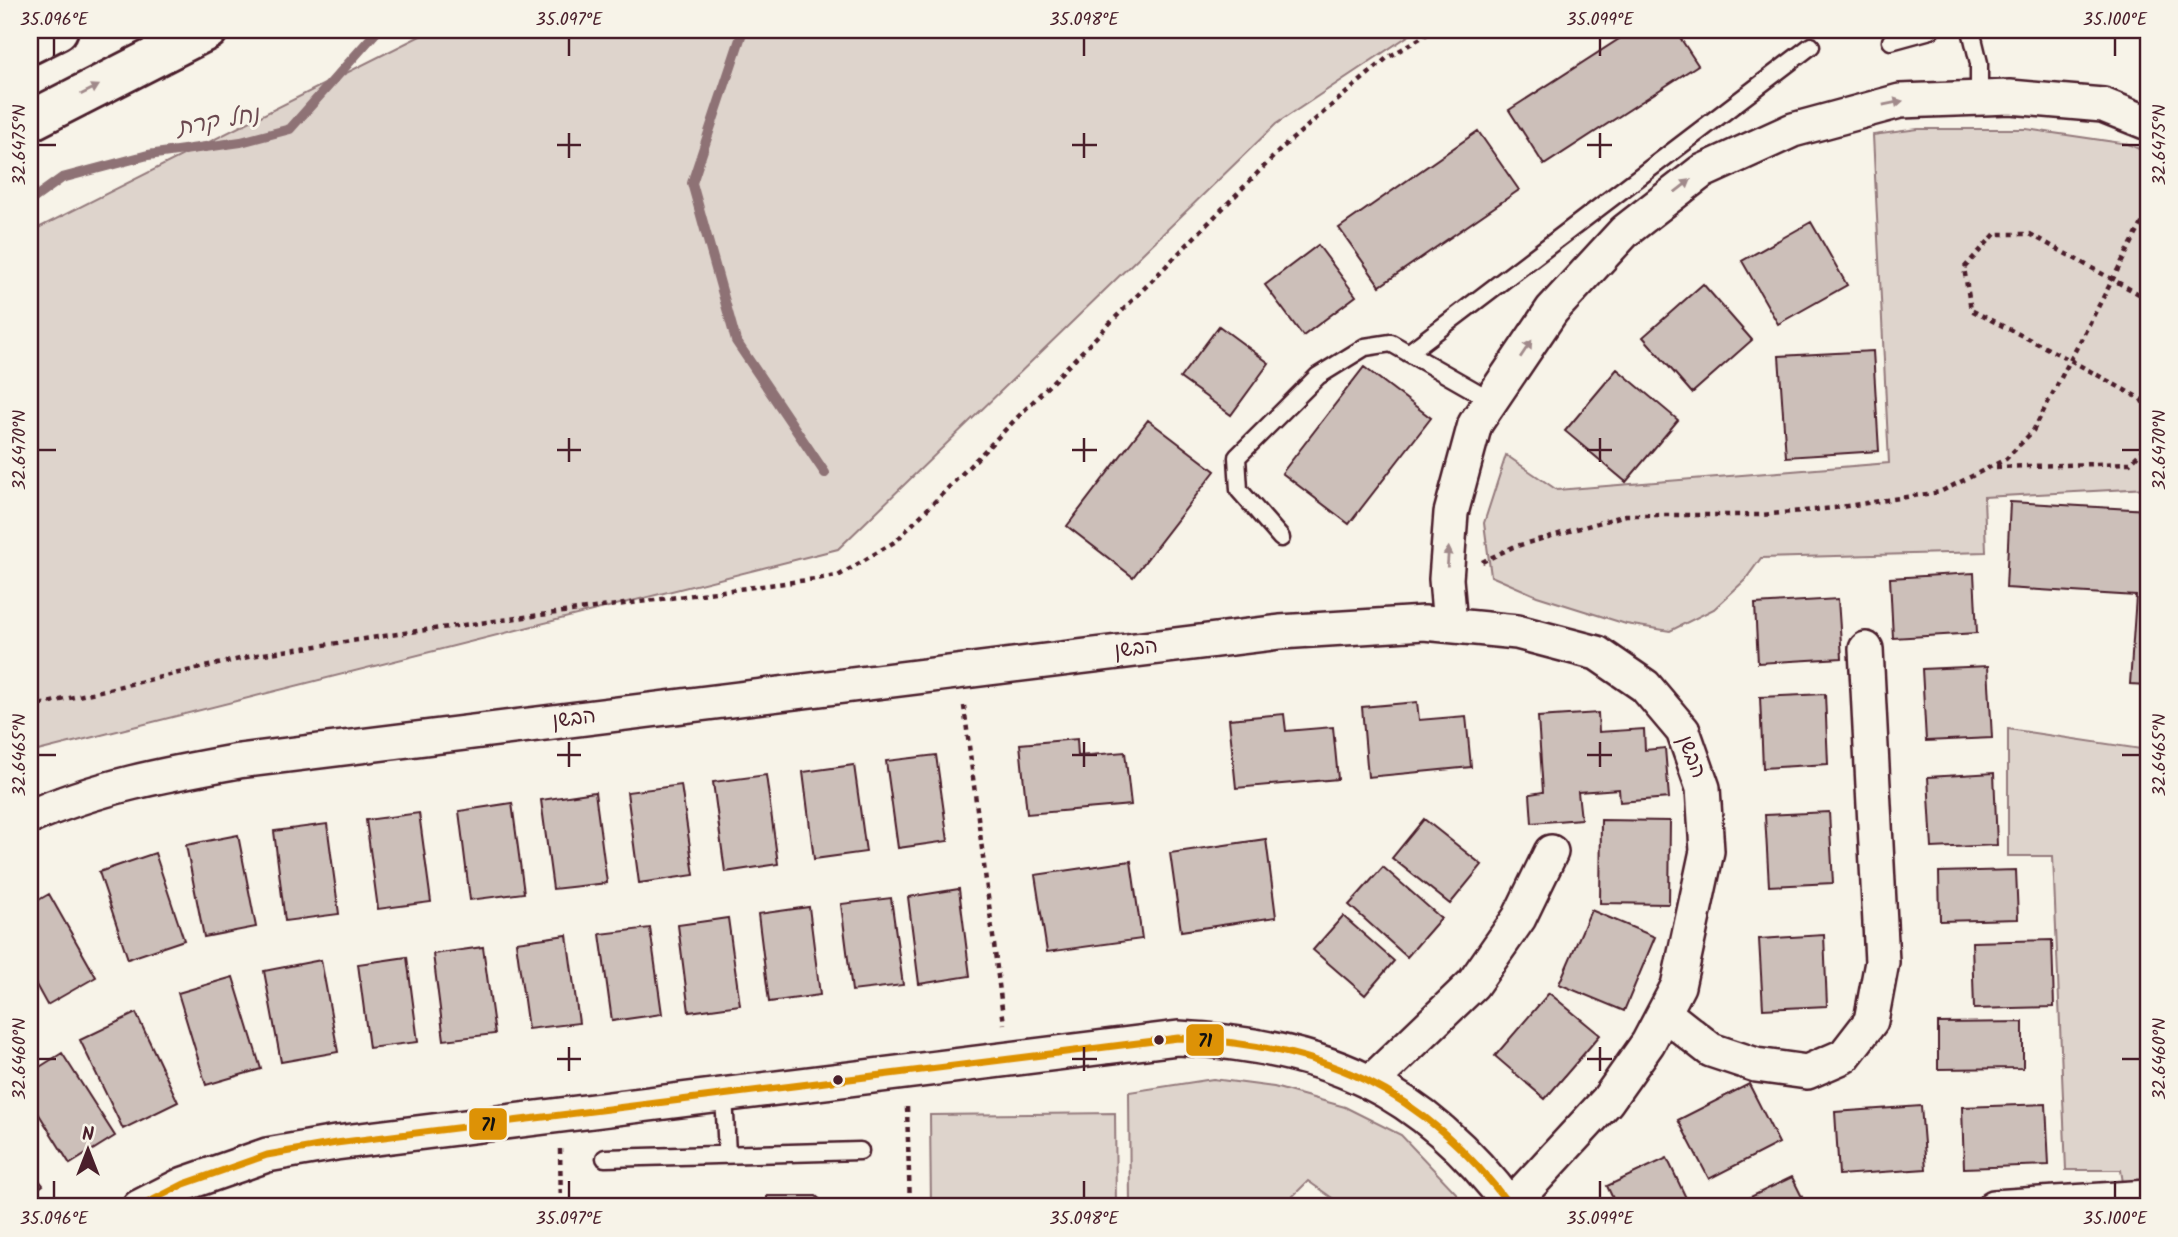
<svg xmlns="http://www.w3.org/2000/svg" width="2178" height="1237" viewBox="0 0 2178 1237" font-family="Kalam,'Playpen Sans Hebrew',sans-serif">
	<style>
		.green { fill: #ded4cc; stroke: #947a7c; stroke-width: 2 }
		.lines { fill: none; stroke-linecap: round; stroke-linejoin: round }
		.stream { stroke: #8e7275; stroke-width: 10 }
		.building { fill: #ccbfb9; stroke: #4a1f2b; stroke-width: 2 }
		.service-casing { stroke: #4a1f2b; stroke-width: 21 }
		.minor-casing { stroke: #4a1f2b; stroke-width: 38 }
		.secondary-casing { stroke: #4a1f2b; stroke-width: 44 }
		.path { stroke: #4a1f2b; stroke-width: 4.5; stroke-dasharray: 5 5; stroke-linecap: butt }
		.service { stroke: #f7f3e8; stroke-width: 16 }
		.minor { stroke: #f7f3e8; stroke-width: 33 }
		.secondary { stroke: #f7f3e8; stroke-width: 38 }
		.bus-1-casing { stroke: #f7f3e8; stroke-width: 12 }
		.bus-1 { stroke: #dd9206; stroke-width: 7 }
		.oneway { fill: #a0898a }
		.ticks { fill: none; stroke: #4a1f2b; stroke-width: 2.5 }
		.bus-dot { fill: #4a1f2b; stroke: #f7f3e8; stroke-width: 2.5 }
		.labels { text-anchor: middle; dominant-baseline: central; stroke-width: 6; stroke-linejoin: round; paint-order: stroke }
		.street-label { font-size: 21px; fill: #4a1f2b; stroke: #f7f3e8 }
		.water-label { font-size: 23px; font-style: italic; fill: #6c4950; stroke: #f7f3e8 }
		.line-badge { stroke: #f7f3e8; stroke-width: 2.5 }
		.pale-badge-label { font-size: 19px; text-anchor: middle; font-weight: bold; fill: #111 }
		.neatline { fill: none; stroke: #4a1f2b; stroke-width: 2.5 }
		.ticks-label { font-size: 18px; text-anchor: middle; fill: #4a1f2b }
	</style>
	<rect width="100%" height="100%" fill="#f7f3e8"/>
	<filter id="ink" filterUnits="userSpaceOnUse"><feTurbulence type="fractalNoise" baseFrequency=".0143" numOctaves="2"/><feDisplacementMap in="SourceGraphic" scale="14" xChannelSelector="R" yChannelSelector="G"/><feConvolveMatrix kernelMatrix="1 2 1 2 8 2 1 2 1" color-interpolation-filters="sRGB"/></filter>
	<g filter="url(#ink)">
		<!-- green -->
		<path class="green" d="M432,30H1417L1276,124L838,549L30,753V232Z
			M1918,129H2026L2128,144L2148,153V488L1984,497L1986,552L1761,558L1745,580L1714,609L1670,631L1626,624L1537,596L1491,576L1484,523L1506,455L1557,490L1889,463L1873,135Z
			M2008,729L2148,750V1207H2127L2121,1170H2066L2053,856H2008Z
			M1213,1079L1274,1087L1345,1107L1401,1135L1456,1193L1464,1207H1345L1308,1181L1282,1207H1130L1129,1092Z
			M1115,1113L1116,1207H931L930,1115Z"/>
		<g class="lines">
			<!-- stream -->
			<path class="stream" d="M743,30L692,183L736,341L825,473
				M30,201L62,178L148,155L241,142L290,129L378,30"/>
		</g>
		<!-- building -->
		<path class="building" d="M1633,30H1675L1698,65L1544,165L1509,110Z
			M1478,131L1519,190L1380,286L1339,228Z
			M1811,222L1847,285L1778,324L1742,261Z
			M1318,245L1356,296L1303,336L1265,285Z
			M1703,284L1752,340L1692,393L1643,337Z
			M1219,326L1269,363L1231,415L1180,378Z
			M1873,351L1879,451L1786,457L1779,356Z
			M1364,367L1431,418L1349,524L1282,473Z
			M1617,369L1678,420L1626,482L1565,431Z
			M1148,420L1215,471L1133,577L1067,526Z
			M2010,502L2148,510V685L2130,684L2136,596L2006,588Z
			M1974,573L1977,633L1893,638L1890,578Z
			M1838,599L1842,658L1758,663L1755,604Z
			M1988,666L1992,738L1926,741L1922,669Z
			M1825,694L1828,764L1763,768L1760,697Z
			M1417,702L1419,720L1466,716L1471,767L1368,777L1362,707Z
			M1598,713L1599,732L1644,729L1645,750L1665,748L1669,798L1620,802L1619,789L1578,792L1581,819L1532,823L1530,794L1543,792L1538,717Z
			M1284,714L1286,731L1333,727L1338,779L1236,788L1229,719Z
			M1077,739L1078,756L1125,752L1131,805L1027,814L1020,744Z
			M936,755L948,841L898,848L886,761Z
			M854,765L866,852L814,859L803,772Z
			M1994,773L1997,845L1932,848L1928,777Z
			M766,775L778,864L725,872L713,782Z
			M681,785L694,875L639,883L627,792Z
			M595,792L607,883L553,889L541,800Z
			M512,803L524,893L470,900L459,811Z
			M1829,812L1833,883L1769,886L1765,815Z
			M419,813L431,902L378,909L366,820Z
			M1424,819L1482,865L1450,904L1392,858Z
			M1601,820L1670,821L1669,904L1600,903Z
			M327,824L339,914L285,921L274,831Z
			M238,835L256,927L204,937L186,845Z
			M1266,839L1276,917L1181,931L1170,853Z
			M155,853L184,940L128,959L99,872Z
			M1131,861L1142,939L1047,952L1035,875Z
			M1383,867L1441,918L1407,957L1349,905Z
			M2016,870L2018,919L1940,921L1939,872Z
			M959,889L970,976L919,984L908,897Z
			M49,894L96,977L47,1005L30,974V905Z
			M891,898L903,985L852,991L841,904Z
			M809,907L820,995L769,1002L758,914Z
			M1591,910L1655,937L1624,1011L1559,984Z
			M1343,916L1394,961L1365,995L1313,950Z
			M728,918L740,1005L689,1012L678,925Z
			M650,928L662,1014L612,1021L600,934Z
			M567,935L579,1023L528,1029L516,942Z
			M1824,935L1827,1006L1763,1009L1759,939Z
			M2052,940L2054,1007L1974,1009L1972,942Z
			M483,947L495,1034L444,1040L433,954Z
			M407,957L418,1042L369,1048L358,964Z
			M321,960L338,1052L281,1062L264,971Z
			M233,977L261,1069L206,1085L178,993Z
			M1549,993L1600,1035L1545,1099L1495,1056Z
			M136,1013L178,1102L123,1129L80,1040Z
			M2023,1022V1068L1938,1069V1023Z
			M62,1053L115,1136L70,1164L30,1100V1073Z
			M1749,1084L1779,1143L1709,1179L1678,1120Z
			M2046,1104L2049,1165L1964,1168L1962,1107Z
			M1921,1106L1926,1169L1839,1175L1835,1112Z
			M1667,1158L1687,1200L1671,1207H1617L1607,1186Z
			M30,1169L43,1185L30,1195Z
			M1792,1177L1807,1207H1730Z
			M767,1196H816L829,1207H767Z
			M671,1202L734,1203V1207H666Z"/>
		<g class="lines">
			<!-- service casing -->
			<g class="service-casing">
				<path id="service" d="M1971,30L1979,63V98
					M1891,41L1931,30
					M1408,353L1811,46
					M1281,538L1239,490L1237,457L1318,376L1365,347L1391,343L1491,400
					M724,1095L727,1154
					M605,1158L860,1151"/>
			</g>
			<!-- minor casing -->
			<g class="minor-casing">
				<path id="minor" d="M1450,625L1446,579L1451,513L1475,424L1552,310L1625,231L1701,172L1793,130L1900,101L2010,97L2103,105L2148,123
					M30,817C96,787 167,774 239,761L1280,632L1424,623L1517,632L1597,653L1645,686L1683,731L1703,788L1707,851L1678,986L1648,1043L1607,1101L1510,1206
					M1664,1013L1711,1050L1756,1065L1807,1072L1844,1056L1871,1021L1882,962L1866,649
					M1370,1083L1473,984L1519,918L1551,852
					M139,1207L184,1184L267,1155L336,1143L1178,1038C1323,1045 1423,1088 1511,1207
					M1994,1207L2148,1197"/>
			</g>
			<!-- secondary casing -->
			<g class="secondary-casing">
				<path id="secondary" d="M30,44L58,30
					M30,121L208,30"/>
			</g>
			<!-- path -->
			<path class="path" d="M2148,299L2030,234H1995L1964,268L1971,310L2070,360L2141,399L2148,411
				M1996,467L2130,463L2148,445
				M1482,562L1513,547L1626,515H1761L1834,508L1940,492L2006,459L2033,431L2148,212
				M964,706L1004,1024
				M30,707L257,655L418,631L838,576L896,541L1283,147L1387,58L1434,30
				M907,1107L910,1207
				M560,1149L561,1207"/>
			<!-- service -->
			<use href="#service" class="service"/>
			<!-- minor -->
			<use href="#minor" class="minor"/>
			<!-- secondary -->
			<use href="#secondary" class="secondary"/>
			<!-- bus-1 casing -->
			<g class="bus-1-casing">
				<path id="bus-1" d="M139,1207L184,1184L267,1155L336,1143L1178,1038C1323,1045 1423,1088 1511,1207"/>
			</g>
			<!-- bus-1 -->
			<use href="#bus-1" class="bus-1"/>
		</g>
		<!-- one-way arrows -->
		<defs><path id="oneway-solid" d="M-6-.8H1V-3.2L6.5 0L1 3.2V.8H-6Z" transform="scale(1.75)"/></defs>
		<g class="oneway">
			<use href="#oneway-solid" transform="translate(90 90) rotate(-27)"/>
			<use href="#oneway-solid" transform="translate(1893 103) rotate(-12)"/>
			<use href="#oneway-solid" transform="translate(1683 186) rotate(-38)"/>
			<use href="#oneway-solid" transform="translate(1526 349) rotate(-56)"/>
			<use href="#oneway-solid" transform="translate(1448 557) rotate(-86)"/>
		</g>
	</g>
	<!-- ticks -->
	<path class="ticks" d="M54,38V56M569,38V56M1084,38V56M1600,38V56M2115,38V56M569,133V158M1084,133V158M1600,133V158M38,145H56M557,145H581M1072,145H1097M1587,145H1612M2122,145H2140M569,438V462M1084,438V462M1600,438V462M38,450H56M557,450H581M1072,450H1097M1587,450H1612M2122,450H2140M569,742V767M1084,742V767M1600,742V767M38,755H56M557,755H581M1072,755H1097M1587,755H1612M2122,755H2140M569,1047V1071M1084,1047V1071M1600,1047V1071M38,1059H56M557,1059H581M1072,1059H1097M1587,1059H1612M2122,1059H2140M54,1181V1198M569,1181V1198M1084,1181V1198M1600,1181V1198M2115,1181V1198"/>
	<!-- markers -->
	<g class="bus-dot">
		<circle cx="1159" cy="1040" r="6"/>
		<circle cx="838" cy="1080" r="6"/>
	</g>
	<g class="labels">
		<!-- street labels -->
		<g class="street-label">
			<text transform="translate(1136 649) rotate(-7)">הבשן</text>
			<text transform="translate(574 719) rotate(-7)">הבשן</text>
			<text transform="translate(1691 757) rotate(69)">הבשן</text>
		</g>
		<!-- water labels -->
		<g class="water-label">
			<text transform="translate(218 122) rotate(-10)">נחל קרת</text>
		</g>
	</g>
	<g class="line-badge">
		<rect x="1185" y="1023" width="40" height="34" rx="7" fill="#dd9206"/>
		<rect x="468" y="1107" width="40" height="34" rx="7" fill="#dd9206"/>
	</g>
	<g class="pale-badge-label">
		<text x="1205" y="1047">71</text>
		<text x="488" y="1131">71</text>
	</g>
	<!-- margin -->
	<rect width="2178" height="1237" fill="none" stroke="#f7f3e8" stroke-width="77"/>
	<!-- north arrow -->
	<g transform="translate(88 1150)" stroke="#f7f3e8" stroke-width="5" paint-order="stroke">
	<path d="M0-5L12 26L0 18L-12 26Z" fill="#4a1f2b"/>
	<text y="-10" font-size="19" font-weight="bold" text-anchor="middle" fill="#4a1f2b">N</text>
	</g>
	<rect x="38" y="38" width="2102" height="1160" class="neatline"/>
	<g class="ticks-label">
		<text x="54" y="25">35.096°E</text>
		<text x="569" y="25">35.097°E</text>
		<text x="1084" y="25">35.098°E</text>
		<text x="1600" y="25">35.099°E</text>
		<text x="2115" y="25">35.100°E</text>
		<text transform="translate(19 145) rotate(-90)" y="6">32.6475°N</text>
		<text transform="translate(2159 145) rotate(-90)" y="6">32.6475°N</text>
		<text transform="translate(19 450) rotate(-90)" y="6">32.6470°N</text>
		<text transform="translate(2159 450) rotate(-90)" y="6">32.6470°N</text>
		<text transform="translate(19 755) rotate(-90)" y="6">32.6465°N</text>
		<text transform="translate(2159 755) rotate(-90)" y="6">32.6465°N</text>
		<text transform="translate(19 1059) rotate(-90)" y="6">32.6460°N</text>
		<text transform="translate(2159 1059) rotate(-90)" y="6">32.6460°N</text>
		<text x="54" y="1224">35.096°E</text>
		<text x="569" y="1224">35.097°E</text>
		<text x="1084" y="1224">35.098°E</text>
		<text x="1600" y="1224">35.099°E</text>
		<text x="2115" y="1224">35.100°E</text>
	</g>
</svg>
